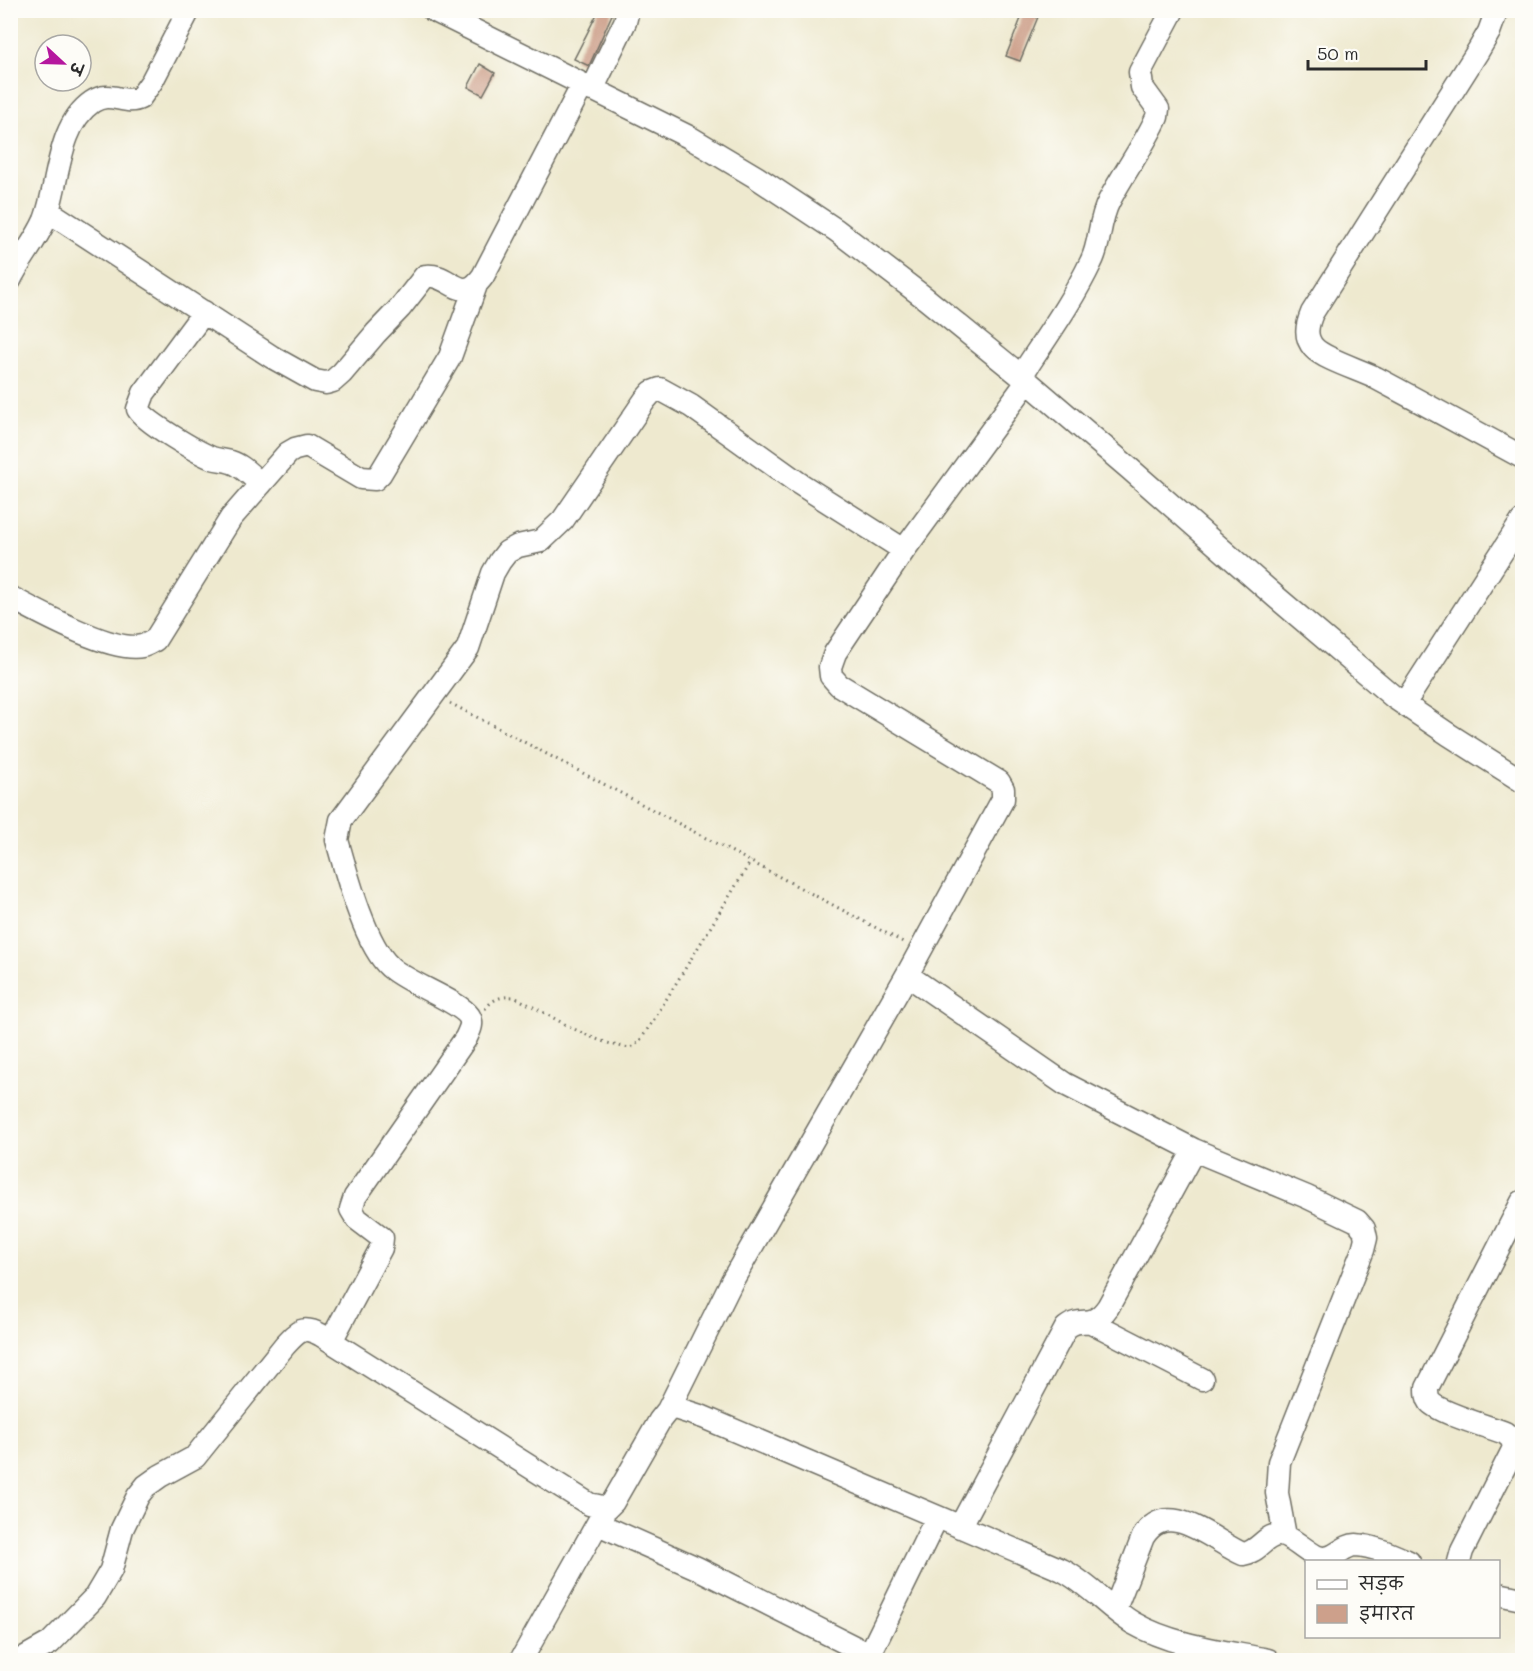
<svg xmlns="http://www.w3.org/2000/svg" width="1533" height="1671" viewBox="0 0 1533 1671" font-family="Mali,'Playpen Sans Deva',sans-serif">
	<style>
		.building { fill: #cda08b }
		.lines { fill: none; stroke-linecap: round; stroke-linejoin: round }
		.minor-casing { stroke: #6f6e64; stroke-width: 25 }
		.path { stroke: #6f6e64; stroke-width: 3; stroke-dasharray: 1.5 4.5; stroke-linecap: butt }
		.minor { stroke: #fff; stroke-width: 22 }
	</style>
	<rect width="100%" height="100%" fill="#fdfcf7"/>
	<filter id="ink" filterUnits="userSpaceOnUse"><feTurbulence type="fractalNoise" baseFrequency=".0167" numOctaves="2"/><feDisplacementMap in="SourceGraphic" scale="12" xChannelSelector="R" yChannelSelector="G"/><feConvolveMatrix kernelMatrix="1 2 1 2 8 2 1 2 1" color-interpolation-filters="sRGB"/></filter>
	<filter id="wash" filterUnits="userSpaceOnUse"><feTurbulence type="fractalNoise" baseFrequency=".008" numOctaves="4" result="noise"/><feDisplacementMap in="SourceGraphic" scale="24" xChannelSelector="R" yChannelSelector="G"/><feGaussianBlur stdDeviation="1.35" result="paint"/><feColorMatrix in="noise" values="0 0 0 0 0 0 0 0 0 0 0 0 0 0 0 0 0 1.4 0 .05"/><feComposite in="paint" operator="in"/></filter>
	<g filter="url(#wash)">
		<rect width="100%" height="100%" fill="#eee9cf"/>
		<g id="blocks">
			<!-- building -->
			<path class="building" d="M599,10H614L589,66L574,59Z
				M1024,11L1038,17L1020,61L1006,56Z
				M480,64L495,73L483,95L468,87Z"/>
		</g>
	</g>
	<g filter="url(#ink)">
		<use href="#blocks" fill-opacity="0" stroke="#6f6e64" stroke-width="1.5"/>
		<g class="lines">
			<!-- minor casing -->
			<g class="minor-casing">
				<path id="minor" d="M433,10L689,137L756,177L836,230L925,298L1021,376L1130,469L1276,597L1395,698L1448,734L1522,781
					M1497,10L1489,32L1478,51L1312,313C1307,325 1304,337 1314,348C1324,359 1360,370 1376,378C1425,404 1474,431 1522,457
					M592,90L625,22L628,10
					M48,211L272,357L315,381L326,383L333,381L342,373L376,333L400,308L425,276C450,272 461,307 483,276L582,86
					M10,280C20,259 36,241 45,220C59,184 57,126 92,102C111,89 124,106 140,98L152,81L189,10
					M204,312L144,393L138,409C145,422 197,452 212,458C218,460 225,460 231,462C242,465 252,477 261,484
					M1021,376C1045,339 1072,302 1091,262C1101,243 1098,222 1109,201C1124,172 1144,146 1157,117L1158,109L1142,87L1140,72L1173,10
					M10,597C38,612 112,653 142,646C147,645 151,642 155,640L231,518L288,453L295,449L307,446L361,478L375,479L380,474L450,357L476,285
					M1404,704L1522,521
					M907,975L1065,1084L1194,1150L1307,1197L1357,1221L1364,1229L1366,1238L1363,1250L1279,1462L1277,1493L1285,1536
					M1091,1322L1202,1379
					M331,1341L381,1248L382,1238L357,1219L351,1209L355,1197L466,1038C469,1031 474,1024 469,1016C459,1001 407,983 390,967C365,945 346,872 337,840L341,820L468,648L493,573L500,561L507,552L518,546L541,541L563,520L645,400L652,392L660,389L691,406L797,482L904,550
					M668,1410L732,1281L907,975L1003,799V789L999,782L839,685L831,676L830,667L835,653L904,550L1027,382
					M598,1524L697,1568L870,1655
					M960,1527L1066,1328C1083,1314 1090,1332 1108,1307L1194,1150
					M1459,1562L1462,1551L1514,1448L1512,1439L1505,1433C1489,1427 1440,1413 1430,1402C1427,1398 1427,1393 1427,1388L1522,1202
					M1498,1594L1522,1599
					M1115,1609L1143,1537C1168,1496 1214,1542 1243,1554C1259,1552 1264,1536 1278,1535C1289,1534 1307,1553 1318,1557C1334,1562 1342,1545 1356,1545C1374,1546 1393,1555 1409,1562
					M20,1660L50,1643L95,1597L111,1570L122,1529L138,1496L146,1486L160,1476L195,1457L285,1345C298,1331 303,1325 321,1335L589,1504L607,1508L613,1502L660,1420L668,1410L675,1408L703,1417L1062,1570C1089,1584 1108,1608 1133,1623C1173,1646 1223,1651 1268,1660
					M521,1660L604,1512
					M867,1660L937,1517"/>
			</g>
			<!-- path -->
			<path class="path" d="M450,703L903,942
				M485,1009C494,998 501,996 514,997C550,1014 591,1044 631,1048L639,1042L653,1021L751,861"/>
			<!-- minor -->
			<use href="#minor" class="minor"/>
		</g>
	</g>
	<!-- margin -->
	<rect width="1533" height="1671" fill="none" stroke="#fdfcf7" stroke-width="36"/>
	<!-- legend -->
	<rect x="1305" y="1560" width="195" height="78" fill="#fdfcf7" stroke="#a9a8a5" stroke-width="1.5"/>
	<rect x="1317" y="1580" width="30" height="9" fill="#ffffff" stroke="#a9a8a5" stroke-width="1.5"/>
	<text x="1359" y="1590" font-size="18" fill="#2b2b2b">सड़क</text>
	<rect x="1317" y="1605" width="30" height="18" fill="#cda08b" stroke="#a9a8a5" stroke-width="1.5"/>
	<text x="1359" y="1620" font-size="18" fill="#2b2b2b">इमारत</text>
	<!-- north arrow -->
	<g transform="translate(63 63) rotate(112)"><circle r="28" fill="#fdfcf7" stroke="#a9a8a5" stroke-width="1.5"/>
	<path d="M0-4.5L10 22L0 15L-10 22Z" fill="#b5179e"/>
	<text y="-9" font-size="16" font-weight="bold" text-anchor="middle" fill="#2b2b2b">उ</text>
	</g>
	<!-- scale -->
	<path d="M1308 60v9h118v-9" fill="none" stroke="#2b2b2b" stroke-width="3"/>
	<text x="1317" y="60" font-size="18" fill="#2b2b2b" stroke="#fdfcf7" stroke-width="4.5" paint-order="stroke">50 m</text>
</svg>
